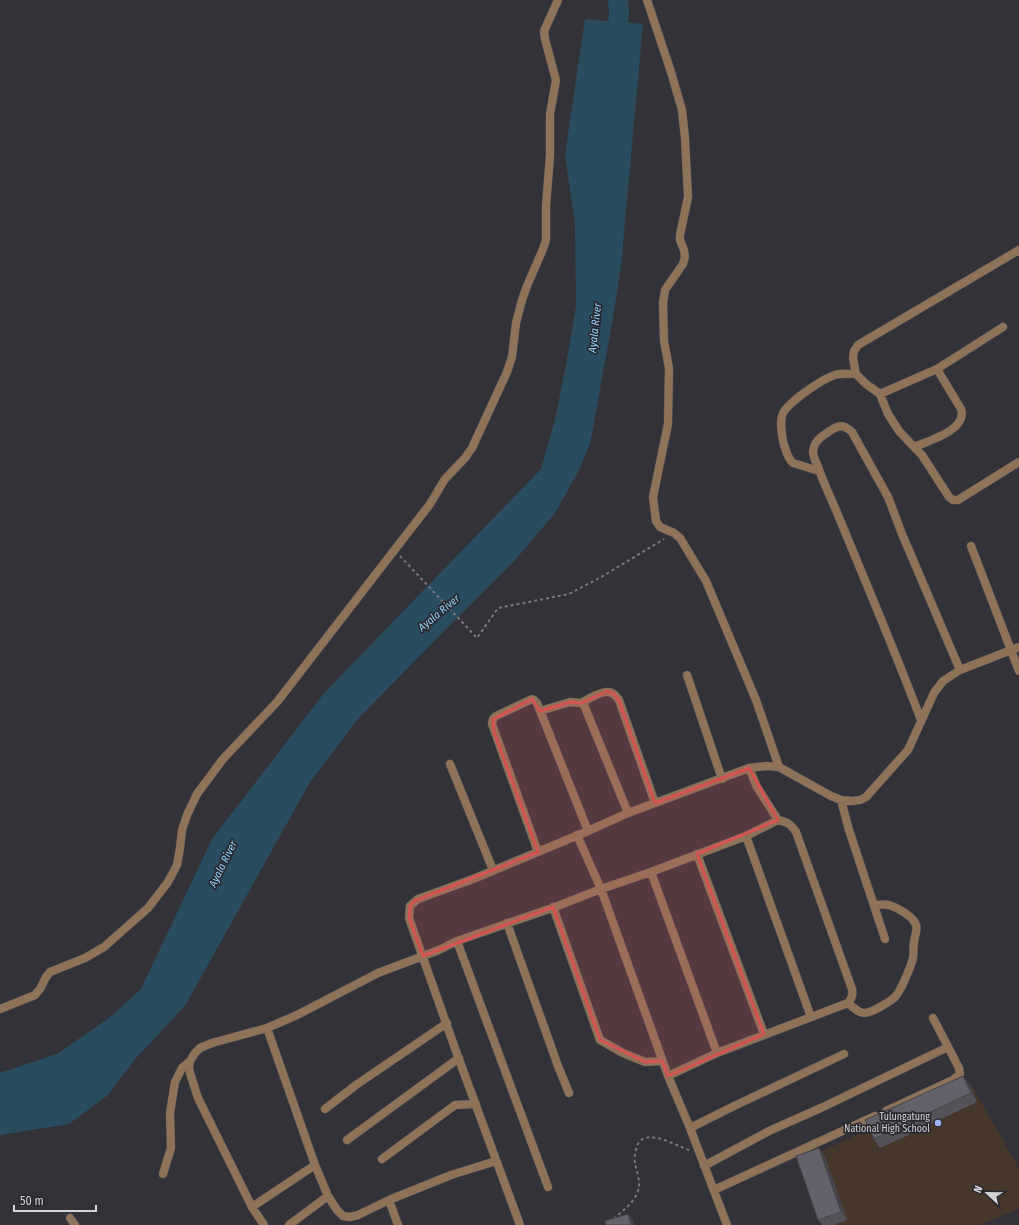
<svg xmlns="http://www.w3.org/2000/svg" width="1019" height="1225" viewBox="0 0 1019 1225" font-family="'Fira Sans Condensed',sans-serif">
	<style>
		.education { fill: #47372b }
		.water { fill: #2a4c5f }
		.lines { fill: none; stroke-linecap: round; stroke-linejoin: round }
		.river { stroke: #2a4c5f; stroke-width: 20 }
		.street-casing { stroke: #514f55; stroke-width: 9 }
		.path { stroke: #7b7a7f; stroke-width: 2; stroke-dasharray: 3 3; stroke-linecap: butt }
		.street { stroke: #8e7359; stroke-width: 8 }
		.wall { fill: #55535a }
		.shaded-wall { fill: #45444a }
		.building { fill: #636169; stroke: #45444a }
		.marked { fill: #d65354; fill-opacity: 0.2; stroke: #d65354; stroke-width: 3; stroke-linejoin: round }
		.poi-dot { fill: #9db4fd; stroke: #2a282f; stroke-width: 1.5 }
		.labels { text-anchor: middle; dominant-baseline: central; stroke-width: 3.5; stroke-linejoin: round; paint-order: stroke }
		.poi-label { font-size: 10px; fill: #d4d3d7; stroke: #2a282f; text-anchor: end }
		.water-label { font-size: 11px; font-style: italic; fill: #95d2f8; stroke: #2a282f }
	</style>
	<rect width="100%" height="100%" fill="#343239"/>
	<!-- education -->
	<path class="education" d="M970,1083L1019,1168V1209L979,1225H822L798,1162Z"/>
	<!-- water -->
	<path class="water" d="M585,19L643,24L621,266L612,323L590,444L578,472L555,513L516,559L440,635L358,719L310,782L185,1006L136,1058L108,1095L69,1124L0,1135V1073L57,1054L109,1018L141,989L212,839L325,692L541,469L555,420L566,365L576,306L575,223L565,155Z"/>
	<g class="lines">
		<!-- river -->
		<path class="river" d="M617,48L619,10L618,0"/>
		<!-- street casing -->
		<g class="street-casing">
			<path id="street" d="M647,0L671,72L682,110L685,138L688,197L680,235V240L684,250L685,257L683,264L665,290L663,303L664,341L669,368L668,424L653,497L656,521L660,527L674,533L680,538L706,581L756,700L779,767
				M1003,327L937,369L880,394L866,384L856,374L853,358L854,351L858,345L1019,250
				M880,394L888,414L899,431L914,447C928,441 968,430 961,409L937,369
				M914,447L922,455L949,497L953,500H958L1019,462
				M819,471L793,463C787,458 785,448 783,441C782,432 779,422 783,413C790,401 822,379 835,375C842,373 849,374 856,374
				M971,546L1019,671
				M687,675L722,779
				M581,703C588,699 601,691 608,692C613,692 616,696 619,700L655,803
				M540,711L570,702L581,703L584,705L628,813
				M921,720C895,651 866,583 838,515C831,498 823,482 817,464C815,461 814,457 813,453C813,440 824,435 833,429C841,424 845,426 852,432L888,497L902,534L960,670
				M450,764L493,870
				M841,800L849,830L885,939
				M577,835L601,889L668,1076L690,1128L727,1225
				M746,836L811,1017
				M538,852L492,724L493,719L496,716L532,699L534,700L537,703L588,831
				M697,854L764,1034
				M651,872L717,1053
				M553,907L600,1040L623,1053L645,1062L662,1061
				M507,923L558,1066L569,1093
				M457,941L548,1187
				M848,1003C861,1015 864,1016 880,1007C885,1004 891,1001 895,997C901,991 911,966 913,958C914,953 913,948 914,943C914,937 918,931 916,925C913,916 898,908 889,905C884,904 879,905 874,905
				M0,1009L35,995L40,989L46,977L50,972L85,958L104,947L148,908L168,882L177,865L180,848L182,830L187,815L197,794L223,759L277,702L430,504L445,479L465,458L472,448L507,372L512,357L516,323L522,300L527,286L543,249L546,240V206L550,156V114L556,80L553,69L545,39L544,31L558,0
				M267,1028L315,1165L328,1196L337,1210L343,1216L350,1217L358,1215L389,1200L451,1175L496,1161
				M668,1076L717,1053L848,1003C852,998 853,995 852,989L796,832C791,824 787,822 778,820
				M325,1109L356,1085L447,1023
				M886,1111L953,1080L960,1074L959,1068L933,1018
				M690,1128L732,1107L844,1054
				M347,1140L459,1058
				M382,1159L455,1105L476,1104
				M704,1166L769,1131L823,1107L948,1047
				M163,1174L171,1148L170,1113L175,1082L182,1068L190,1061
				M714,1190L875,1116
				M389,1200L398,1225
				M252,1207L315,1165
				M70,1218L75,1225
				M264,1225L252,1207L198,1098L190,1073L189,1067L190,1061L195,1053L200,1048L212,1043L267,1028L297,1015L378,973L439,950L457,941L555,907L601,889L651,872L746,836L778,820L757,787L749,768
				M289,1225L328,1196
				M520,1225L457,1054L409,918L410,906L418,899L473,879L588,831L628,813L749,768L767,766L779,767L831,796L841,800L852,801L860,800L866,797L908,750L934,693L943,681L960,670L1019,647"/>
		</g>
		<!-- path -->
		<path class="path" d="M400,556L477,638L498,608L569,594L603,576L664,539
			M614,1219C623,1210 634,1203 638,1191C641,1183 637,1172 635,1164C634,1158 635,1152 637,1146C645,1126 676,1146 689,1150"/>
		<!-- street -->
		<use href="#street" class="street"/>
	</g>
	<!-- wall -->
	<path class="wall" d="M970,1085L977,1102L924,1127V1128L880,1148L874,1139Z
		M825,1157L847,1220L834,1225H822L818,1220Z"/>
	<!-- shaded-wall -->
	<path class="shaded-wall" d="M963,1076L970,1085L977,1102L971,1093Z
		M819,1148L825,1157L847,1220L841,1212Z
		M628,1214L633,1220L634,1225H631Z"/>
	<!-- building -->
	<path class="building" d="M963,1076L971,1093L918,1118V1119L874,1139L865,1120Z
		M819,1148L841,1212L818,1220L796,1156Z
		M628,1214L631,1225H606L605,1221Z"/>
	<!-- marked area -->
	<path class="marked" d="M608,691L614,694L619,700L655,803L749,768L778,820L697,854L764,1034L668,1076L662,1061L645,1062L600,1040L553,907L423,956L409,918L410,906L414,901L538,852L494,732L493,719L532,699L540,711L570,702L581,703Z"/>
	<!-- markers -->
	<circle class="poi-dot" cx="938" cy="1123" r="4"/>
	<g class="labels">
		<!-- poi labels -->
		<g class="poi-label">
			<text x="930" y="1117">Tulungatung<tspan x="930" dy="12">National High School</tspan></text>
		</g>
		<!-- water labels -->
		<g class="water-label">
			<text transform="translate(595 328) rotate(-84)">Ayala River</text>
			<text transform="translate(439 613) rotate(-40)">Ayala River</text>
			<text transform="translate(223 864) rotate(-64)">Ayala River</text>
		</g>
	</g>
	<!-- north arrow -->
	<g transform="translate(987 1193) rotate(292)" stroke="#2a282f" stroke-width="3" paint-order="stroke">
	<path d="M0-3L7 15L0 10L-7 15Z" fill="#d4d3d7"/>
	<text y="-6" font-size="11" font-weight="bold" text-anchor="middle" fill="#d4d3d7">N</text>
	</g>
	<!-- scale -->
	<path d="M14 1205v6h82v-6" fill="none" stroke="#d4d3d7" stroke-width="2"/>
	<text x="20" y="1205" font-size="12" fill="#d4d3d7" stroke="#2a282f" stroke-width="3" paint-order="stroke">50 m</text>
</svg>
